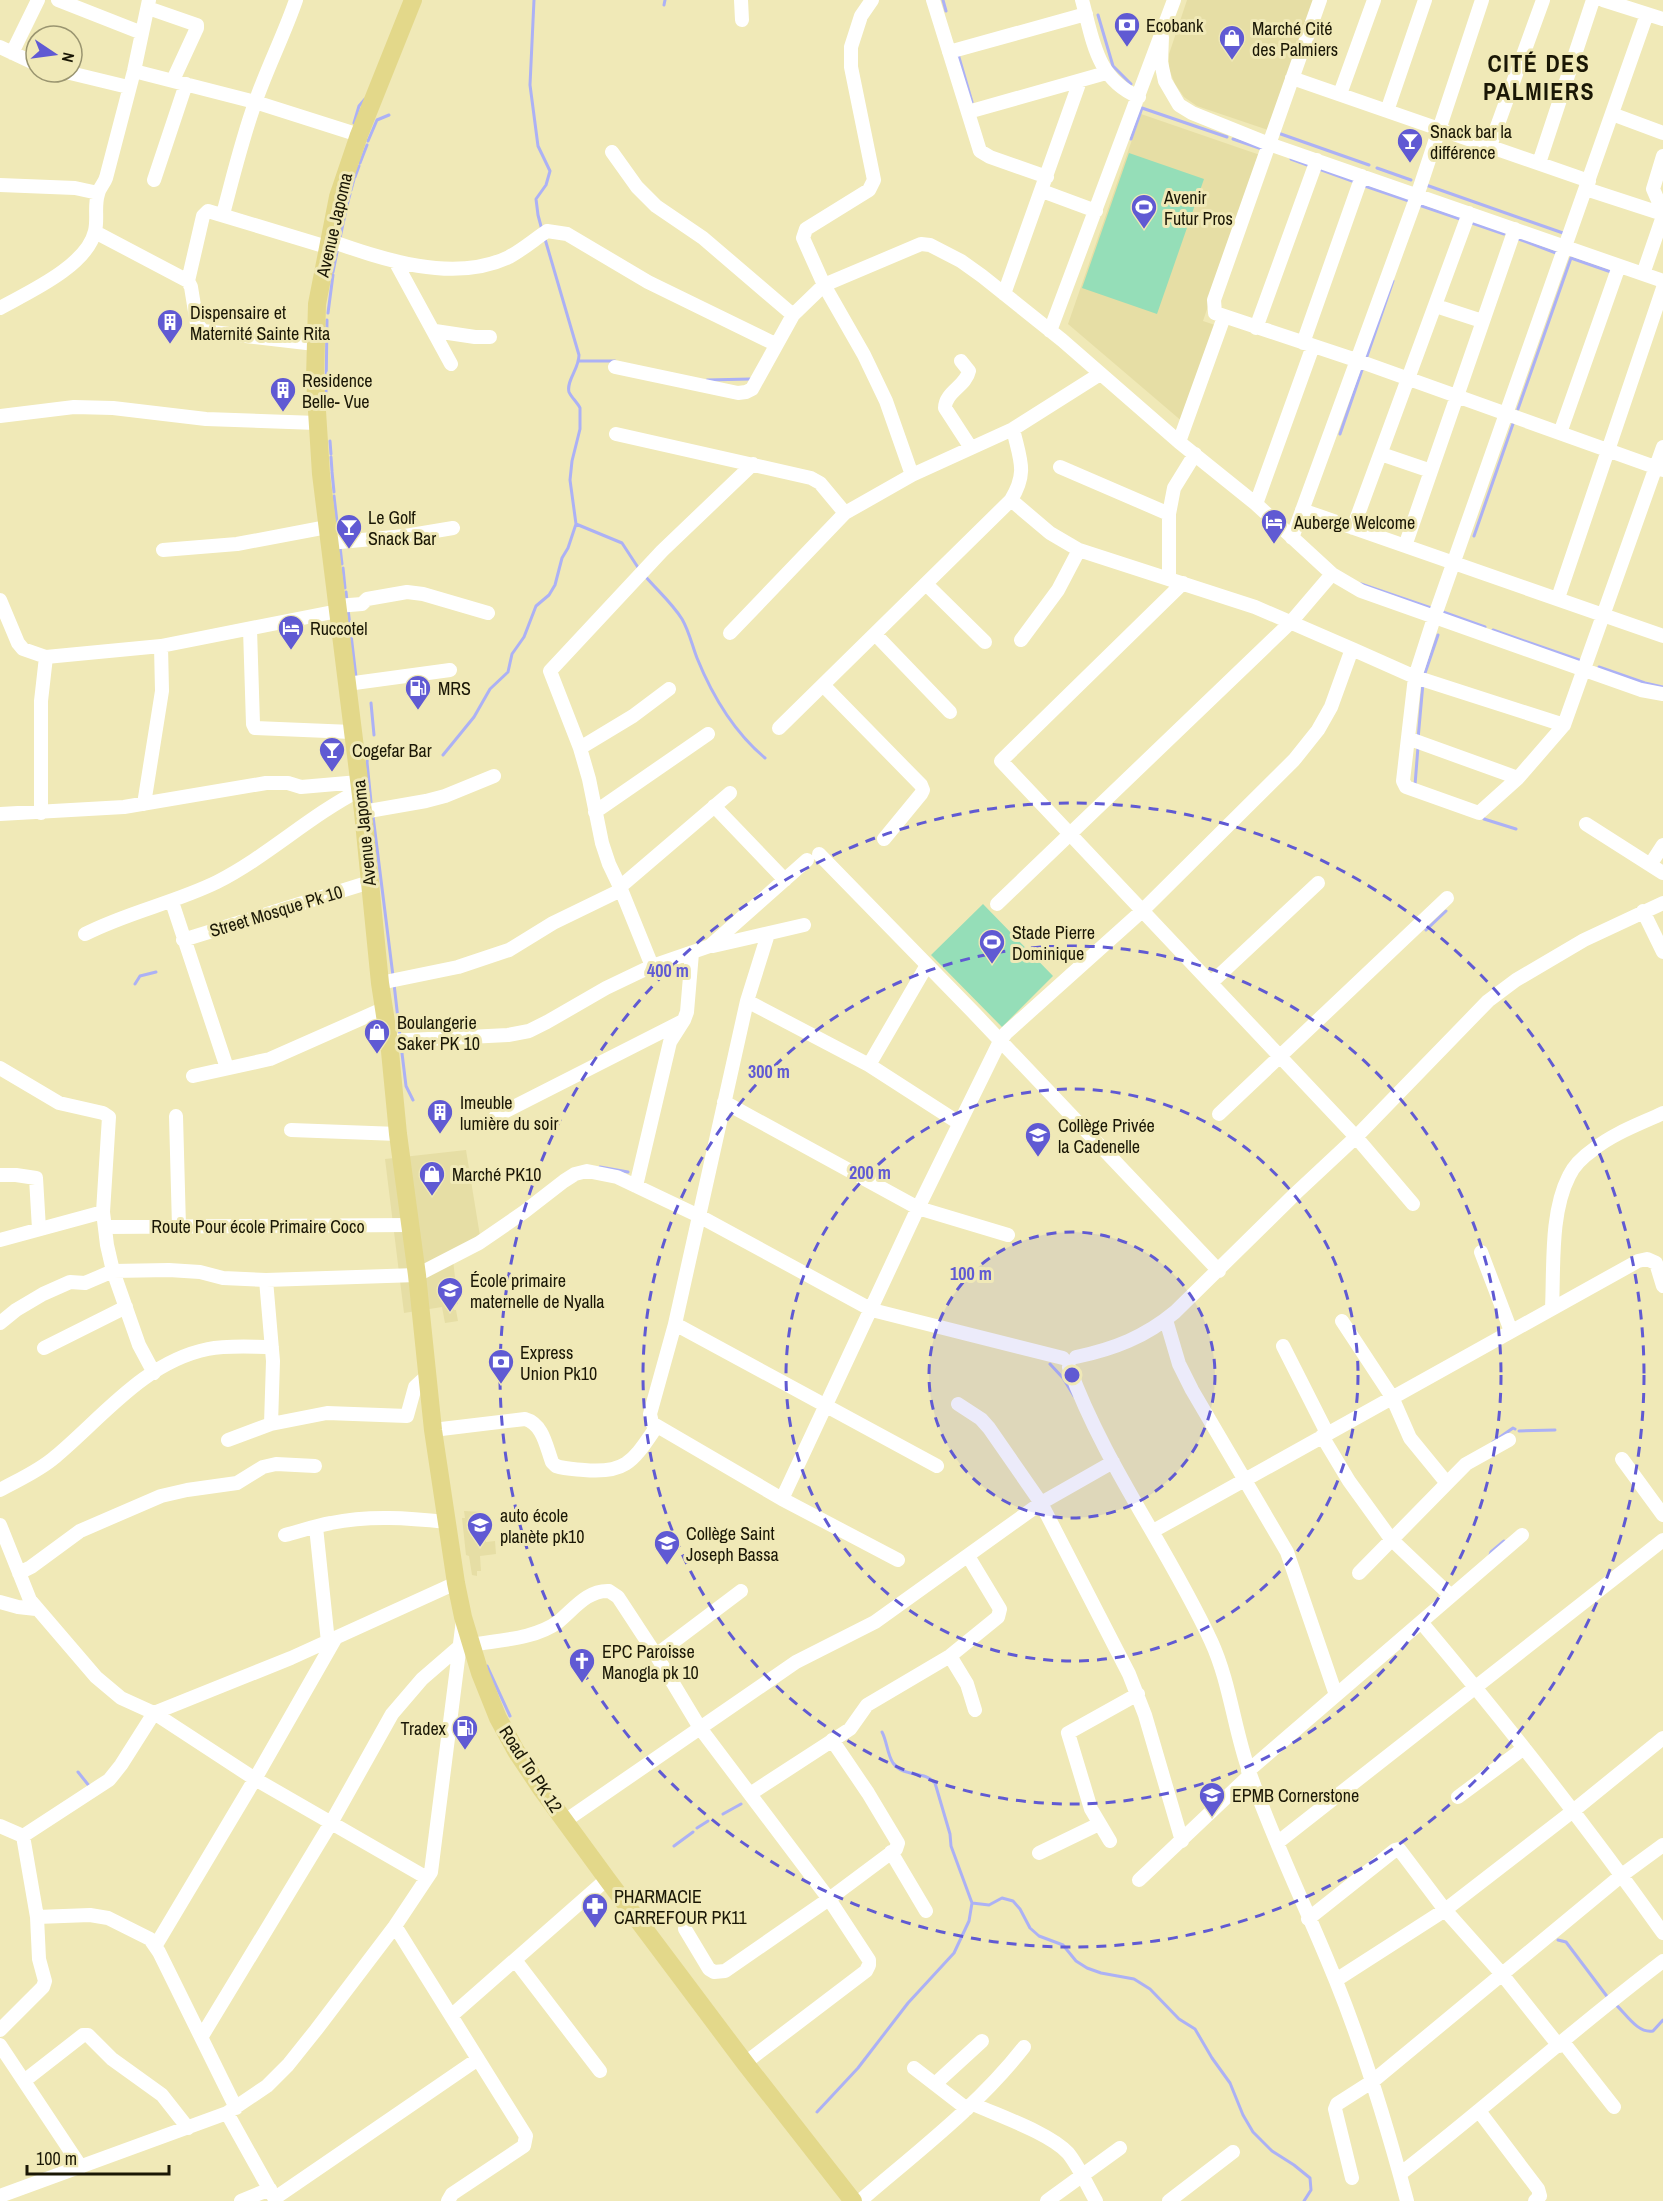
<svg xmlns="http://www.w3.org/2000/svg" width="1663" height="2201" viewBox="0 0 1663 2201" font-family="'Archivo Narrow',sans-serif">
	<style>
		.built { fill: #e6dea5 }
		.green { fill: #95deb8 }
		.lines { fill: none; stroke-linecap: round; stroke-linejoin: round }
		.stream { stroke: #acb1f5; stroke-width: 3 }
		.minor { stroke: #fff; stroke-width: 14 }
		.major { stroke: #e3d88a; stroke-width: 18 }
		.ring { fill: none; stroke: #605ad3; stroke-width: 3; stroke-dasharray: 10 8 }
		.labels { text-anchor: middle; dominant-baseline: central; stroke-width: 6; stroke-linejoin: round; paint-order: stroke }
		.poi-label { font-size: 18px; fill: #1a1705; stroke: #f0e9b7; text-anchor: start }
		.street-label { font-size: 18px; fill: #1a1705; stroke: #f0e9b7 }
		.district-label { font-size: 24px; font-weight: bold; letter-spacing: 1.5px; fill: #1a1705; stroke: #f0e9b7 }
		.centre { fill: #605ad3; stroke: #f0e9b7; stroke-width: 3 }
		.ring-label { font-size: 18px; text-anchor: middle; font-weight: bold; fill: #605ad3; stroke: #f0e9b7; stroke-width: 6; stroke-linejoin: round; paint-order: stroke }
	</style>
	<rect width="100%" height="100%" fill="#f0e9b7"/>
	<!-- built -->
	<path class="built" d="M1187,0H1316L1271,131L1197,106L1184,97L1175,84L1169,69V54Z
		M1141,114L1260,155L1203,321L1218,326L1184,423L1068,324Z
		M466,1150L480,1236L452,1251L458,1304L447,1306L453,1307L454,1310H456L458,1321L445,1323L442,1307L404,1313L385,1159Z
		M464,1511L482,1512V1519L472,1518L471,1520L480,1521L481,1530H485L486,1542L495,1541L496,1554L480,1556L481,1571H477V1576L472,1575L469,1556L466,1555L462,1518H465Z"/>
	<!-- green -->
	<path class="green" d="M1129,153L1204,179L1157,314L1082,288Z
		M983,904L1053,976L1002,1027L931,955Z"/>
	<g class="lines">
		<!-- stream -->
		<path class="stream" d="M534,0L530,85L538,146L550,171L546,185L536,199L538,215L542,230
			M943,0L946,11
			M664,5L665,0
			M1098,15L1113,66L1131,84
			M958,54L972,102
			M354,123L359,106L365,99
			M1278,133L1369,165
			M1131,139L1142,108L1227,137
			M1233,139L1262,149
			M368,141L377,120L389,115
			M1291,159L1310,166
			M360,163L367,145
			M1377,168L1411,180
			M1319,169L1355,182
			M355,177L359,166
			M1362,185L1409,201
			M1426,185L1563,233
			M351,190L354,179
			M347,205L350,194
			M1419,205L1463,220
			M1469,222L1504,234
			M340,238L346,210
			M1516,238L1556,253
			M333,272L338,247
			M328,313L333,275
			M1366,359L1393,281
			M579,361H615
			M707,380L750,379
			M326,393L327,320
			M1518,409L1571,258L1614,273
			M1340,434L1363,367
			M330,441L331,454
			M331,457L332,471
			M332,472L334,492
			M334,496L337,522
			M576,524L622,543L639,569
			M1474,536L1514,421
			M340,547L342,564
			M343,568L345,588
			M645,576C657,590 672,603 682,619C689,631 692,645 697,658C712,695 734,732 765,758
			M1361,584L1434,609
			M346,592L347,601
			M348,609L356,677
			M1443,612L1485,627
			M1493,630L1582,661
			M1599,667L1645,683L1663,687
			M1424,676L1438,635
			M371,703L374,735
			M1418,739L1423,683
			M443,755L474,717L490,689L508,672L512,654L524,637L536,606L549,595L555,585L562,558L568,548L576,524L570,480L572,461L580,429V408C577,402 571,397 569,392C566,381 579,369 579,355L545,239
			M1415,785L1418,747
			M371,802L367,762L368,758L376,753
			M373,816L393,976
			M1483,816L1484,819L1516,829
			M1426,930L1446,911
			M135,984L140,976L156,972
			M394,984L400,1036
			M401,1045L406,1086L413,1100
			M600,1167L628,1172
			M1050,1364L1063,1378L1074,1396
			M1519,1431L1555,1430
			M1493,1442L1513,1428L1515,1429
			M1490,1555L1491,1552L1504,1541
			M487,1666L510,1716
			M78,1772L90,1787
			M723,1814L741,1804
			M697,1828L708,1821
			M674,1846L693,1832
			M972,1903L989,1905L1002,1898L1013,1901L1020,1909L1030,1928L1039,1936L1063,1945L1076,1961L1087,1968L1101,1973L1134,1979L1150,1989L1179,2019L1195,2029L1212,2058L1230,2083L1243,2115L1253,2132L1272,2151L1294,2165L1310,2178L1311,2190L1304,2201
			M1558,1940L1566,1942L1609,1999
			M1614,2003C1625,2012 1637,2034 1653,2031L1663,2020
			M817,2112L858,2068L908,2003L954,1953L969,1921L972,1903L951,1846L950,1834L935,1783C924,1770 904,1778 893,1763C887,1754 887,1741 882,1732"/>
		<!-- minor -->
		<path class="minor" d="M58,0L142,33
			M741,0L742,20
			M872,0L861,16L851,47V67L874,180L869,190L806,229L803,238L824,285L864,355L886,401L912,475
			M933,0L980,151L990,157L1047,177
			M1082,0C1093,40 1096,79 1139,97
			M1320,0L1214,300L1215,313L1356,360L1663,470
			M1603,0L1663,19
			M148,8L197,25V28L173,80
			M1162,37L1161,62L1165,81L1179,105L1192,113L1269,144L1663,281
			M0,47L36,64
			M949,52L1086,14
			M12,53L38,0
			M134,71L255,102L359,135
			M66,72L128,87
			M1292,78L1589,181
			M1340,94L1374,0
			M1387,111L1425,0
			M968,112L1106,73
			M1612,114L1663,133
			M1490,146L1543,0
			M612,152L637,187L656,206L703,238L793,315
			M1663,156L1653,189L1663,212
			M1539,163L1593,0
			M154,180L186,84
			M0,185L75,188L98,193
			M1586,189L1663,214
			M1042,191L1096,211
			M223,214C233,177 242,139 255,103C267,68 284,35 296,0
			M95,232L188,281L191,287L197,324L203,331L315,344
			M328,240C382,259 453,284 509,257C522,250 535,239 547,231L567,234L648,282L775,344
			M396,263L451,364
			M1643,274L1663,216
			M188,281L203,216L208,211L327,247
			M1004,294L1080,81
			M1436,306L1482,321
			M0,308C29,292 87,266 95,231C98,219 94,206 98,194C99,188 104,184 106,178L134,71L149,0
			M1256,328L1317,160
			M435,331L475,337H490
			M1050,331L1174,0
			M1303,343L1362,176
			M961,361L969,371C966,386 945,392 945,408L971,448
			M615,367L738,393L746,392L752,389L793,315L824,285L921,244L930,245L961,261L982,276L1062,340L1179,442L1256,504L1332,574L1361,591L1641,690L1663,694
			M0,416L74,407L113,408L206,419L317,423
			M1560,433L1619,266
			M616,434L811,478L820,483L845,513
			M1179,442L1224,317
			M1381,454L1431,471
			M1060,467L1169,514
			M1256,504L1313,346
			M1302,510L1663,636
			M1353,528L1469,213
			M1292,538L1417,196L1482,0
			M329,543L405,536L453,528
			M1405,546L1515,229
			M163,550L237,544L327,527
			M1169,579V514L1174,488L1195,454
			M1183,583L1001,761L1356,1137L1413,1204
			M926,584L985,642
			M1558,598L1663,288
			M0,600L18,643L23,649L46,657L161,646L338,611
			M337,606L362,604L367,599L407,592L423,594L488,613
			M250,629L253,724L255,728L352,732
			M730,633L845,513L912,475L1013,429L1100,374
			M875,634L950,712
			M1021,640L1058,590L1079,550
			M1352,649L1415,677L1564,725
			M347,684L450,670
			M823,685L921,785L923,790L921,794L884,839
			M779,728L1011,500C1028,472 1020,460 1013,429
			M1410,739L1518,778L1564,725L1663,447
			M580,748L633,716L669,689
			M1518,778L1479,813L1406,787L1403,781L1415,677L1434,618L1647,14
			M144,804L162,691L161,646
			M714,806L785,880
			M363,812L426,801L445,796L494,776
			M595,812L708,734
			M41,813V701L46,657
			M0,814L124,807L266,783H288L301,787L359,782
			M1586,824L1663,873
			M819,854L975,1014L1219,1271
			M1650,865L1663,845
			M620,887L730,793
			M172,902L227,1068
			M997,904L1291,622L1332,574
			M1643,911L1663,952
			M85,934C128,912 174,903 217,882C268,856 309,816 360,790
			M183,940L370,882
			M713,946L804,925
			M652,966L620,887L609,864L602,843L589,779L580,748L550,671L662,551L753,464
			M380,983L458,967L509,950L553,923L621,890
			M1211,983L1318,883
			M747,1001L768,934
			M389,1041L508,1035L529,1031L547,1022L606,988L652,966L710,946L807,860
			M869,1065L927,965
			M0,1068L59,1103L103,1113L109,1117L103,1212L107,1245L113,1271L139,1345L154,1373
			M193,1076L270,1059L383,1009
			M724,1102L918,1208L1008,1235
			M1219,1114L1447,898
			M176,1116L179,1227
			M496,1116L681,1022
			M291,1130L398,1134
			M0,1175H16L36,1178L39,1229
			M636,1186L670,1042L684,1020L687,1012L692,953
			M105,1227L411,1225
			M0,1240L103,1212
			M1481,1252L1511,1331
			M266,1280L273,1361L271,1424
			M1552,1308C1554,1267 1550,1213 1569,1176C1574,1165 1584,1156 1594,1149C1614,1133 1640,1124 1663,1113
			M1166,1320L1179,1364L1192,1390L1287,1552L1336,1695
			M1342,1321L1392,1397L1410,1438L1446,1482
			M0,1323L16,1310L43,1294L70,1282L85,1283L113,1271L169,1270L200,1272L223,1278L266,1280L417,1275L479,1243L524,1212L564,1181L575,1174L587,1171L617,1177L699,1216L872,1310L1063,1358
			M675,1324L937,1466
			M1283,1346L1327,1433
			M44,1348L126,1307
			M1076,1357C1114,1349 1145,1337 1175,1312L1296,1193L1356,1137L1488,1001L1516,980L1584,940L1663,903
			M1069,1367C1104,1464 1168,1548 1211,1641C1230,1682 1234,1729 1249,1771C1274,1843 1308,1911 1336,1981C1365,2053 1387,2126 1407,2201
			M958,1404L981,1419L989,1428L1041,1503L1129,1674L1145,1715L1182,1841
			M433,1430L525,1419C543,1424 546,1446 552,1462L556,1466C565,1469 574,1469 584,1470C628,1474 634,1459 657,1426
			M1322,1436L1349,1481L1391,1539L1451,1596
			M228,1440L271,1424L327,1413L407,1416L415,1387L428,1375
			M1622,1459L1663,1515
			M0,1490C18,1480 39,1471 55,1457C102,1418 144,1362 208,1349C228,1345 251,1347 272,1347
			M782,1499L918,1208L1000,1041L1006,1033L1142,911L1294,760L1318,730L1331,707L1352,649L1255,607L1079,550L1050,533L1011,500
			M0,1525L30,1600L96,1677L121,1698L154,1713L255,1779L427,1878
			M316,1527L328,1642
			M1153,1531L1638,1261L1647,1259L1656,1263L1663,1286
			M285,1535C300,1531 315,1526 331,1523C369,1515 409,1518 447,1522
			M898,1560L782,1499L652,1423L650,1414L675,1324L747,1001L869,1065L959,1123
			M19,1573L31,1567L80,1531L161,1496L187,1490L237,1483L263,1467L276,1464L315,1466
			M1359,1573L1466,1464L1509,1440
			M0,1602L18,1607L36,1609
			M1421,1622C1506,1723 1587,1826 1663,1933
			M471,1645C499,1640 535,1639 558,1622C574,1609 587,1590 609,1591L618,1597L656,1655L700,1728L829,1899L869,1960V1965L866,1971L745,2063
			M656,1655L741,1591
			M950,1656L967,1684L975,1710
			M1248,1771L1522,1535
			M750,1794L850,1729L867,1705L950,1656L998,1617L1000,1609L968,1556
			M1458,1797L1524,1748
			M565,1821L796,1662L875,1622L1041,1503L1113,1462
			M0,1826L23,1836L109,1780L121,1765L154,1713L291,1658L456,1583
			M1110,1841L1091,1809L1068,1733L1138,1694
			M1277,1843L1663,1540
			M891,1852L926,1911
			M1039,1853L1099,1824
			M1139,1880L1250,1775
			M37,1917L90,1915L108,1918L150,1939L159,1952L236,2108
			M1308,1919L1395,1850L1399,1849L1445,1910L1501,1973L1559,2046
			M395,1926L526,2136L524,2146L452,2194L448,2201
			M685,1929L709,1969L714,1972L725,1971L829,1899L896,1849L898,1843L868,1793L832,1740
			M156,1945L255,1779L335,1639
			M515,1960L600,2071
			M1336,1980L1445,1910L1573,1811L1663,1738
			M451,2016L607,1879
			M0,2030L43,1987L45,1981L39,1959L37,1917L23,1836
			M202,2036L331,1823L392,1714L422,1679L459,1647
			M1563,2042L1614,2107
			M0,2045L81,2167
			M914,2068L967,2109
			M24,2081L83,2035H88L112,2059L162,2095L188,2128
			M935,2084L982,2041
			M973,2104C999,2116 1050,2133 1068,2153C1078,2165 1088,2187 1096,2201
			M1479,2111L1538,2189L1540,2196L1535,2201
			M227,2113L276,2201
			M1400,2174C1489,2105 1573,2029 1663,1961
			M1352,2178L1335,2109L1337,2104L1373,2081L1622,1875L1663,1845
			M0,2196L227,2113L267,2086L288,2065L316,2030L395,1926L431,1872L463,1620
			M275,2198L478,2059
			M241,2201L270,2189
			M860,2201C917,2152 978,2106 1024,2047
			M1047,2201L1120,2148
			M1169,2201L1233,2152"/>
		<!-- major -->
		<path class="major" d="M413,0L359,135L338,197L317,304L315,379L321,474L363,812L380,983L389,1041L398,1134L417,1275L433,1430L456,1583L463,1617L480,1673L498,1718L516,1751L542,1790L607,1879L745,2063L853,2201"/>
	</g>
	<!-- distance rings -->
	<circle cx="1072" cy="1375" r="143" fill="#605ad3" fill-opacity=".12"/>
	<g class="ring">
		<circle cx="1072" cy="1375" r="143"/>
		<circle cx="1072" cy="1375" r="286"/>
		<circle cx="1072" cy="1375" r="429"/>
		<circle cx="1072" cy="1375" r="572"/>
	</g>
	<!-- icons -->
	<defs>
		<g id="bank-pin" transform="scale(1.35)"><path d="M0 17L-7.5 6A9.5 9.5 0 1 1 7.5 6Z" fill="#605ad3" stroke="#f0e9b7"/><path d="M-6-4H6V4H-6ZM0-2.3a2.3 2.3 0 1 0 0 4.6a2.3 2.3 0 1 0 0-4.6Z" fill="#fff"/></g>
		<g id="shop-pin" transform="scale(1.35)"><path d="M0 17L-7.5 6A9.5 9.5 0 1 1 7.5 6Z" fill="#605ad3" stroke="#f0e9b7"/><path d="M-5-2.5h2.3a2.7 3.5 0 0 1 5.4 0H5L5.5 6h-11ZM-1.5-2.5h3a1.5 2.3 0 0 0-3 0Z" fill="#fff"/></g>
		<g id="bar-pin" transform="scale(1.35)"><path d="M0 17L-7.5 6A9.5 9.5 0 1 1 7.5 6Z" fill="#605ad3" stroke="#f0e9b7"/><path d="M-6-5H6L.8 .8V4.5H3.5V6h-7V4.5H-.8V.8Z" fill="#fff"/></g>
		<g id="stadium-pin" transform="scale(1.35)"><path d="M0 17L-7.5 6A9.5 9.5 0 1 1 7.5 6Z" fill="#605ad3" stroke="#f0e9b7"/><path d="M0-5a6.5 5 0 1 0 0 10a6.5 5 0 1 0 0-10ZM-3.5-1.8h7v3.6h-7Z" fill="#fff"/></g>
		<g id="building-pin" transform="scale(1.35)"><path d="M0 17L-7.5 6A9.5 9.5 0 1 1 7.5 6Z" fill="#605ad3" stroke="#f0e9b7"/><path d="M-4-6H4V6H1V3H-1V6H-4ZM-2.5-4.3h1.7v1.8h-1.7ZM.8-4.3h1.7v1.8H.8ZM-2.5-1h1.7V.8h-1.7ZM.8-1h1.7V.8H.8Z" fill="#fff"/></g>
		<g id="hotel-pin" transform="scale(1.35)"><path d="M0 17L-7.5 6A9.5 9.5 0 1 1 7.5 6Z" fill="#605ad3" stroke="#f0e9b7"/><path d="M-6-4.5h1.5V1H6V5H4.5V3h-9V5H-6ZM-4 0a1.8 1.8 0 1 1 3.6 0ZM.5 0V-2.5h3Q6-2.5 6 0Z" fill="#fff"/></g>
		<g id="fuel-pin" transform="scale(1.35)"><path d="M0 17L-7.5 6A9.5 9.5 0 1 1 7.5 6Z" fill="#605ad3" stroke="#f0e9b7"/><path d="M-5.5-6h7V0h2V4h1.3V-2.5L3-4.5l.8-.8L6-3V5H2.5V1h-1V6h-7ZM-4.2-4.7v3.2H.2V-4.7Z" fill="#fff"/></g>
		<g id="school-pin" transform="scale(1.35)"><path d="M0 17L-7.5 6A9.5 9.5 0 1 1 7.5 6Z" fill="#605ad3" stroke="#f0e9b7"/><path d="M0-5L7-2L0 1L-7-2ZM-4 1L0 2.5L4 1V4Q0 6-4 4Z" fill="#fff"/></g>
		<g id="church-pin" transform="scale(1.35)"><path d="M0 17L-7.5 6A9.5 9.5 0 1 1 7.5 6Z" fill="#605ad3" stroke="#f0e9b7"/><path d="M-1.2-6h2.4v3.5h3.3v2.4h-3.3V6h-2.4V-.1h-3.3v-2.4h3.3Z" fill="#fff"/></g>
		<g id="pharmacy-pin" transform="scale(1.35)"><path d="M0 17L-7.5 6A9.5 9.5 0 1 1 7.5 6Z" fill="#605ad3" stroke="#f0e9b7"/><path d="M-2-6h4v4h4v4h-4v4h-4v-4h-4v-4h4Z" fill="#fff"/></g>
	</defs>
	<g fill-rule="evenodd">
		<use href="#bank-pin" x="1127" y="25"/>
		<use href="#shop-pin" x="1232" y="38"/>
		<use href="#bar-pin" x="1410" y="141"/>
		<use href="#stadium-pin" x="1144" y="207"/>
		<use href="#building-pin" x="170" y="322"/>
		<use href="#building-pin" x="283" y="390"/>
		<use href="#hotel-pin" x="1274" y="522"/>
		<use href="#bar-pin" x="349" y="527"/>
		<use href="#hotel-pin" x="291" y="628"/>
		<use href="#fuel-pin" x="418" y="688"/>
		<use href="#bar-pin" x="332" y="750"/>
		<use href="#stadium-pin" x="992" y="942"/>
		<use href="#shop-pin" x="377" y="1032"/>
		<use href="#building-pin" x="440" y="1112"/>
		<use href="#school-pin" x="1038" y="1135"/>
		<use href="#shop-pin" x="432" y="1174"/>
		<use href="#school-pin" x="450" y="1290"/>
		<use href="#bank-pin" x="501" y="1362"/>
		<use href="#school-pin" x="480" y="1525"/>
		<use href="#school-pin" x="667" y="1543"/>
		<use href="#church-pin" x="582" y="1661"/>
		<use href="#fuel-pin" x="465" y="1728"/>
		<use href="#school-pin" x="1212" y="1795"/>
		<use href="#pharmacy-pin" x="595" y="1906"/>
	</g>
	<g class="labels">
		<!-- poi labels -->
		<g class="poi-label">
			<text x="1146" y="25">Ecobank</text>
			<text x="1252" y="28">Marché Cité<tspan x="1252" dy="21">des Palmiers</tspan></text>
			<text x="1430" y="131">Snack bar la<tspan x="1430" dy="21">différence</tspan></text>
			<text x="1164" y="197">Avenir<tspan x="1164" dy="21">Futur Pros</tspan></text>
			<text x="190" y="312">Dispensaire et<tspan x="190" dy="21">Maternité Sainte Rita</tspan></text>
			<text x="302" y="380">Residence<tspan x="302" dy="21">Belle- Vue</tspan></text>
			<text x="368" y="517">Le Golf<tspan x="368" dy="21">Snack Bar</tspan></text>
			<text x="1294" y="522">Auberge Welcome</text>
			<text x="310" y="628">Ruccotel</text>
			<text x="438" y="688">MRS</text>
			<text x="352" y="750">Cogefar Bar</text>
			<text x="1012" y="932">Stade Pierre<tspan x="1012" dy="21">Dominique</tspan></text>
			<text x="397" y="1022">Boulangerie<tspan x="397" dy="21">Saker PK 10</tspan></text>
			<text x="460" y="1102">Imeuble<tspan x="460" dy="21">lumière du soir</tspan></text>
			<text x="1058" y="1125">Collège Privée<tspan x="1058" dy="21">la Cadenelle</tspan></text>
			<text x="452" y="1174">Marché PK10</text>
			<text x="470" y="1280">École primaire<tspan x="470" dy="21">maternelle de Nyalla</tspan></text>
			<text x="520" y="1352">Express<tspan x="520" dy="21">Union Pk10</tspan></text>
			<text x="500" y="1515">auto école<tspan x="500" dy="21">planète pk10</tspan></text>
			<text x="686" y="1533">Collège Saint<tspan x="686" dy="21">Joseph Bassa</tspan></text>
			<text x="602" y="1651">EPC Paroisse<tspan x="602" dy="21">Manogla pk 10</tspan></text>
			<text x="446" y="1728" text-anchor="end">Tradex</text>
			<text x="1232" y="1795">EPMB Cornerstone</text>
			<text x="614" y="1896">PHARMACIE<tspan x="614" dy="21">CARREFOUR PK11</tspan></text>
		</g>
		<!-- street labels -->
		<g class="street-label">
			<text transform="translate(334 225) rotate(-77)">Avenue Japoma</text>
			<text transform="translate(364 833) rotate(-96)">Avenue Japoma</text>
			<text transform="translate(276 911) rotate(-17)">Street Mosque Pk 10</text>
			<text x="258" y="1226">Route Pour école Primaire Coco</text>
			<text transform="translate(531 1769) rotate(57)">Road To PK 12</text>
		</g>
		<!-- district labels -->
		<g class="district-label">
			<text x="1539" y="63">CITÉ DES<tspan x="1539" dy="28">PALMIERS</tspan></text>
		</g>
	</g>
	<circle cx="1072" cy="1375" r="9" class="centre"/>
	<g class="ring-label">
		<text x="668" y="977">400 m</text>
		<text x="769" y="1078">300 m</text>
		<text x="870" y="1179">200 m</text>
		<text x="971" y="1280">100 m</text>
	</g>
	<!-- north arrow -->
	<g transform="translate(54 54) rotate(103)"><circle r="28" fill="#f0e9b7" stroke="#9a9570" stroke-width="1.5"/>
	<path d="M0-4.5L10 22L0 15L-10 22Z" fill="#605ad3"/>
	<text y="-9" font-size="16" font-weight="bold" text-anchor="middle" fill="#1a1705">N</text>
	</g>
	<!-- scale -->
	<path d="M27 2165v9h142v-9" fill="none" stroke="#1a1705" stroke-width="3"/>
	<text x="36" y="2165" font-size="18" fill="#1a1705" stroke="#f0e9b7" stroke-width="4.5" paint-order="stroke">100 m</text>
</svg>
